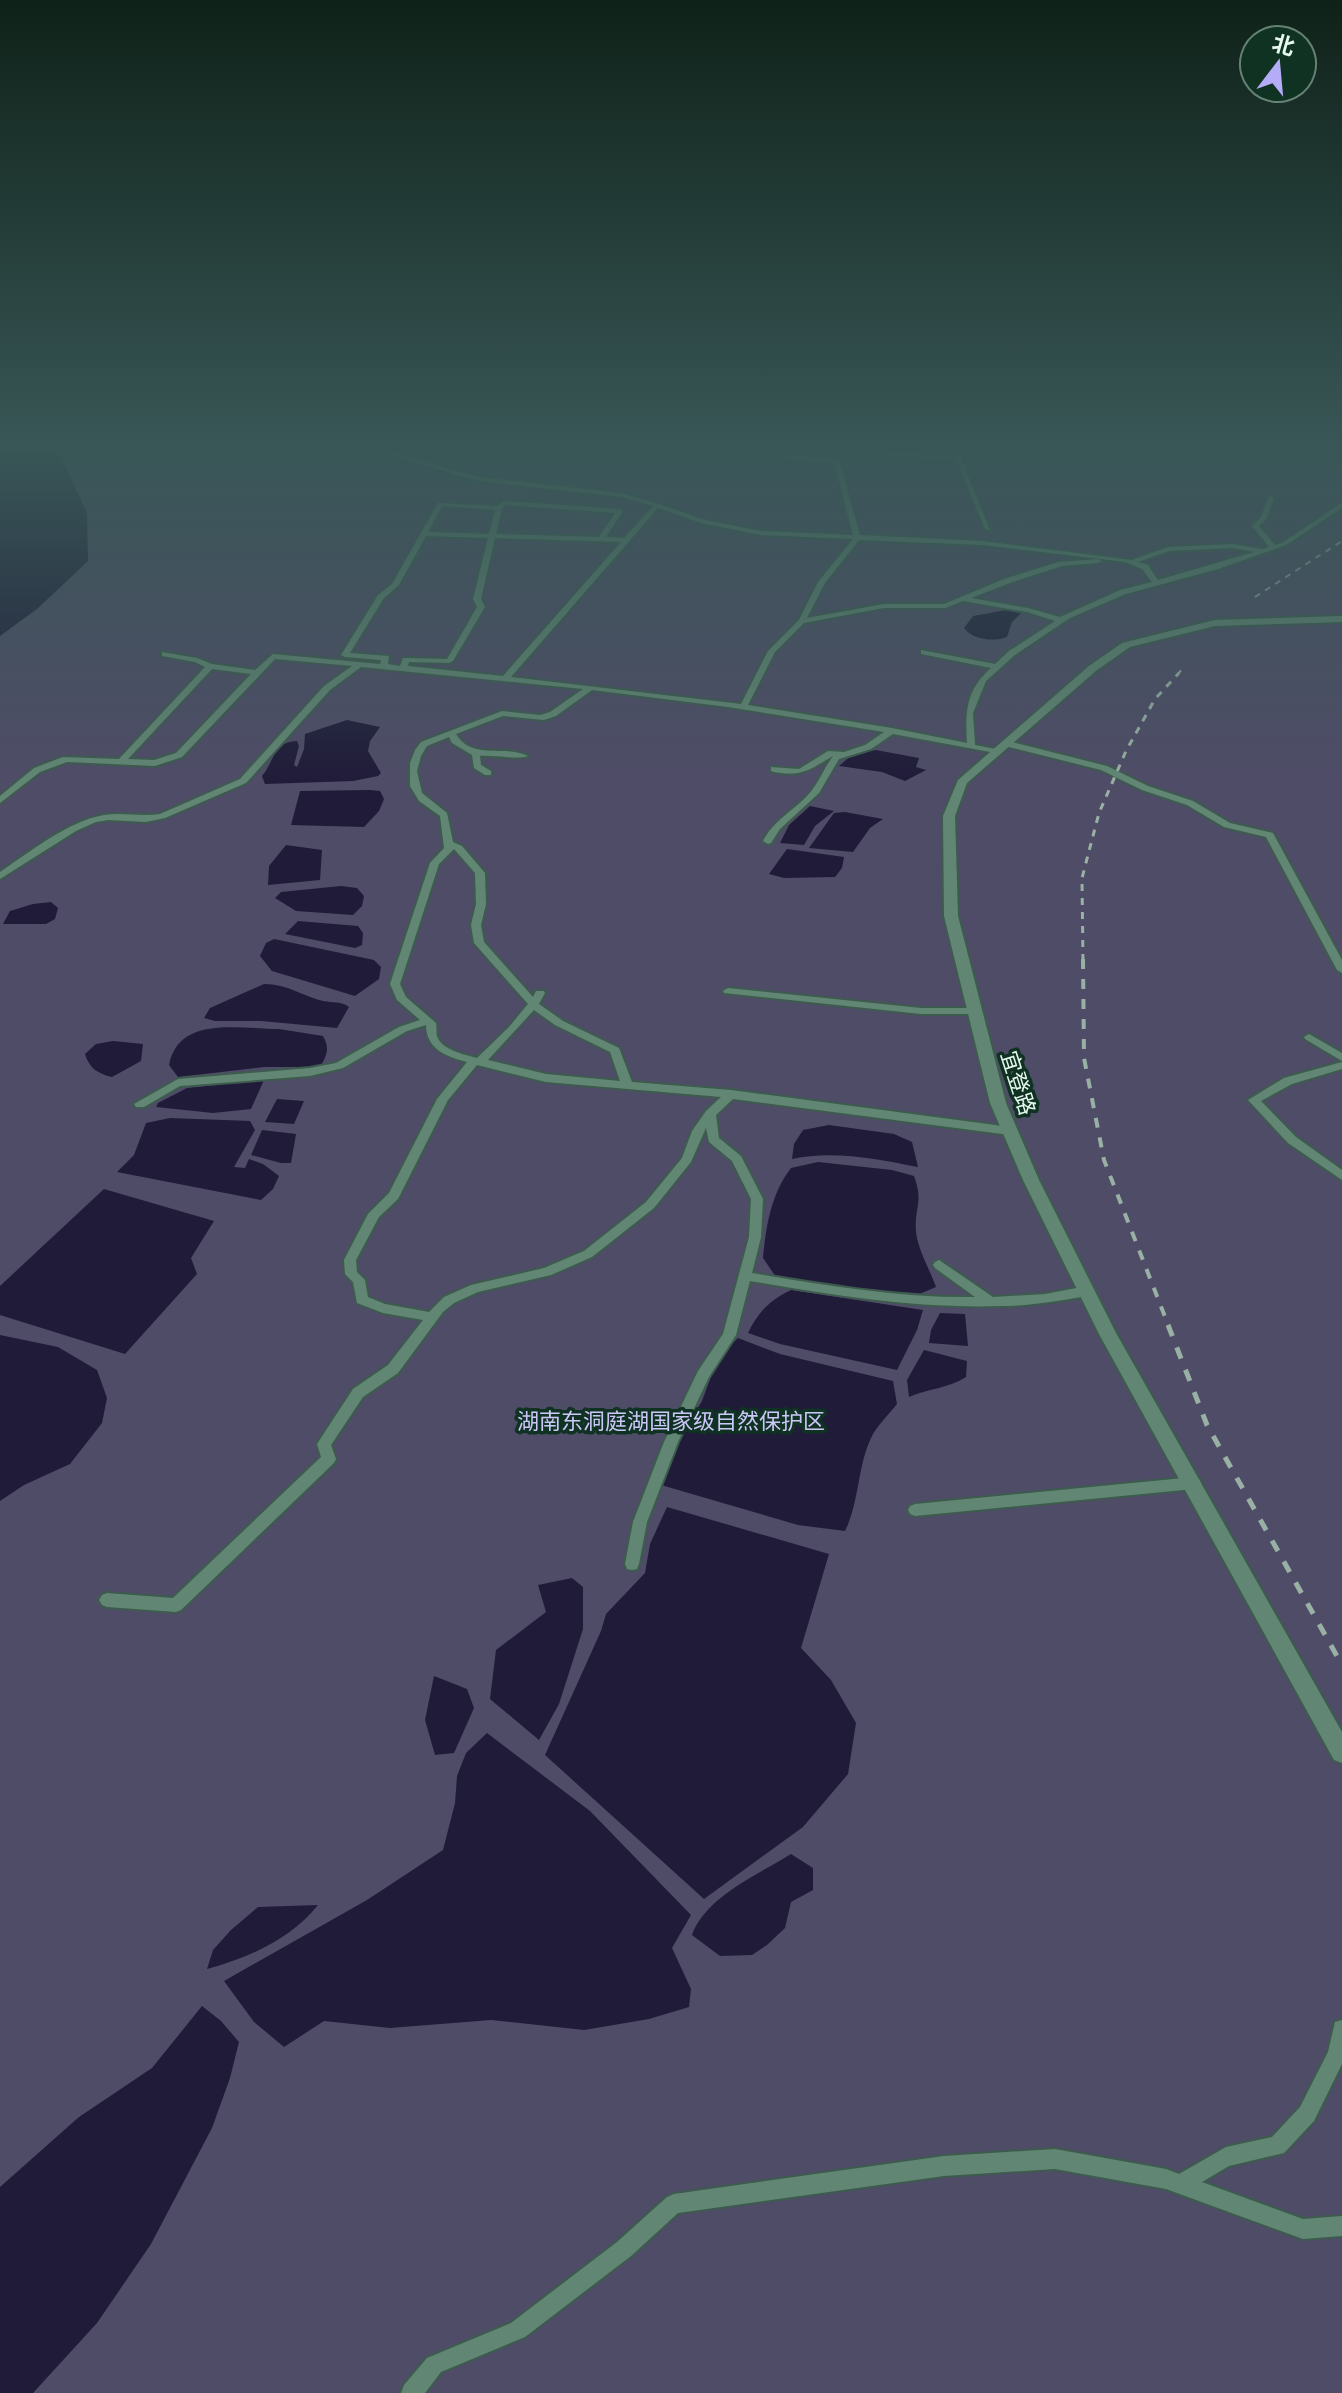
<svg xmlns="http://www.w3.org/2000/svg" width="1342" height="2393" viewBox="0 0 1342 2393" font-family="Montserrat,'Noto Sans SC',sans-serif">
	<style>
		.green { fill: #4f4c67 }
		.water { fill: #201b39 }
		.lines { fill: none; stroke-linecap: round; stroke-linejoin: round }
		.minor-casing { stroke: #3d5b4e; stroke-width: 4 }
		.tertiary-casing { stroke: #3d5b4e; stroke-width: 4 }
		.minor { fill: #628674; fill-rule: evenodd }
		.tertiary { fill: #628674; fill-rule: evenodd }
		.rail-far3 { stroke: #98b1a4; stroke-width: 2; stroke-dasharray: 6 6; stroke-linecap: butt }
		.rail-far2 { stroke: #98b1a4; stroke-width: 3; stroke-dasharray: 7 7; stroke-linecap: butt }
		.rail-far1 { stroke: #98b1a4; stroke-width: 4; stroke-dasharray: 10 10; stroke-linecap: butt }
		.rail { stroke: #98b1a4; stroke-width: 5; stroke-dasharray: 12 12; stroke-linecap: butt }
		.labels { text-anchor: middle; dominant-baseline: central; stroke-width: 7; stroke-linejoin: round; paint-order: stroke }
		.street-label { font-size: 22px; fill: #e6f9ef; stroke: #103223 }
		.park-label { font-size: 22px; fill: #ccc7f9; stroke: #103223 }
	</style>
	<rect width="100%" height="100%" fill="#1b3d2d"/>
	<!-- green -->
	<path class="green" d="M0,450H1342V2393H0Z"/>
	<!-- water -->
	<path class="water" d="M0,450H58L87,513L88,561L37,609L0,636Z
		M1006,610L1021,613L1012,622L1007,637C994,642 973,640 964,628L973,616Z
		M347,720L380,727L370,741L368,751L381,773L378,776L353,781L265,784L262,776C274,762 274,741 297,741L299,746L294,765L297,767L304,749L305,734Z
		M876,750L919,758L916,767L926,770L905,781L882,772L839,766L853,754Z
		M370,790L380,791L384,799L379,811L364,827L291,825L300,791Z
		M810,806L834,811L815,826L804,845L780,843L789,825Z
		M845,812L883,819L870,828L853,852L809,848L834,813Z
		M286,845L322,850L320,880L268,885L269,866Z
		M787,849L844,857L842,868L835,877L784,878L769,874Z
		M341,886L357,888L364,896L362,906L353,915L296,911L275,898L281,892Z
		M51,902L58,908L55,919L46,924H3L10,911L33,904Z
		M298,921L358,926L363,933L362,945L355,948L285,934Z
		M274,939L374,960L381,967L379,979L355,996L272,971L260,956L266,943Z
		M264,984C288,984 302,996 323,1001C333,1003 341,1001 349,1007L337,1028L261,1021H215L204,1018L210,1008Z
		M279,1029L323,1036C330,1048 327,1056 320,1067H264L178,1077L169,1065C179,1015 238,1029 279,1029Z
		M113,1041L143,1044L141,1061L112,1077C98,1074 89,1068 85,1054L96,1044Z
		M264,1080L251,1109L213,1113L156,1107L158,1103L187,1088Z
		M277,1099L304,1101L294,1124L265,1122Z
		M170,1118L250,1121L255,1130L234,1167L245,1168L249,1159L263,1164L279,1176L273,1189L261,1200L117,1172L134,1155L146,1123Z
		M829,1125L894,1134L912,1142L918,1167C877,1159 833,1150 792,1159L794,1144L803,1130Z
		M262,1130L296,1134L291,1163H281L251,1155Z
		M818,1162L892,1170L914,1176C924,1203 914,1207 916,1232C918,1250 930,1270 936,1287L917,1295L804,1283L776,1277L763,1258C766,1226 771,1194 791,1168Z
		M104,1189L214,1221L191,1258L197,1274L125,1354L0,1315V1286Z
		M791,1290L923,1310L917,1330L897,1370L780,1344L748,1333C758,1312 770,1300 791,1290Z
		M940,1313L965,1314L968,1346L929,1343L931,1330Z
		M0,1335L58,1347L97,1370L107,1398L102,1423L70,1464L24,1485L0,1501Z
		M738,1338L780,1354L893,1381L897,1404C889,1414 879,1424 873,1434C857,1464 860,1501 845,1531L798,1525L661,1485L669,1456L702,1401L718,1357Z
		M924,1350L967,1361L966,1377C949,1388 927,1389 909,1397L907,1380Z
		M667,1507L829,1554L801,1648L831,1680L856,1723L848,1774L803,1827L704,1899L545,1755L601,1631L606,1614L645,1573L650,1544Z
		M572,1578L583,1587V1629L559,1704L539,1740L490,1699L496,1650L546,1612L538,1585Z
		M434,1676L467,1689L474,1708L454,1753L435,1755L425,1720Z
		M487,1733L590,1811L691,1915L672,1948L691,1989L689,2007L649,2019L584,2030L491,2020L390,2028L324,2021L284,2047L254,2022L224,1981L367,1900L443,1850L455,1803L457,1776L466,1753Z
		M791,1854L813,1868V1890L791,1902L785,1928L767,1945L752,1955L720,1956L692,1935C705,1897 759,1874 791,1854Z
		M318,1905C291,1939 248,1958 207,1969L213,1950L231,1930L258,1907Z
		M202,2006L221,2021L239,2042L230,2078L212,2128L151,2244L97,2323L33,2393H0V2187L79,2117L152,2068Z"/>
	<g class="lines">
		<!-- minor casing -->
		<g class="minor-casing">
			<path id="minor" d="M374,450H383L478,477L621,493L659,504L705,520L761,531L853,535L834,462L792,460L781,454V450H787V453L793,456L839,459L860,535L983,541L1132,560L1168,547L1233,544L1262,549L1269,547L1252,526L1261,517L1268,498L1271,496L1274,498L1267,518L1259,526L1275,545L1282,543L1340,504L1342,503V508L1286,545L1218,569L1126,594L1070,618L1015,655L986,681L973,713L975,745L1001,750V754L893,734L871,749L839,759L819,793L780,829L771,843L768,844L763,841C774,820 793,811 808,795C819,783 824,768 833,756C809,770 802,777 774,772L771,771V767L799,769L828,751L844,752L865,745L884,732L728,707L592,690L556,716L544,720L503,716L456,734C472,761 504,744 528,756C518,760 495,755 480,756L481,765L491,771V775H485L474,768L472,755L452,743L449,737L427,746L421,756L417,771L422,793L447,813L453,842L462,846L485,873L486,904L481,925L484,942L533,997L536,991H544L545,993L539,1004L563,1021L619,1048L632,1082L731,1090L1010,1127L1016,1131L1010,1135L733,1099L716,1115L719,1138L741,1156L763,1199L761,1237L752,1273C825,1285 900,1298 975,1297L935,1268L933,1265L935,1262L939,1260L993,1297L1045,1294L1087,1286L1092,1288L1093,1291L1092,1294L1087,1296C1059,1301 1030,1306 1001,1306C917,1309 833,1295 750,1281L736,1335L709,1377L678,1442L647,1522L639,1564L637,1569L632,1570L627,1569L625,1564L633,1522L664,1442L698,1371L723,1334L749,1237L751,1199L732,1161L709,1142L706,1128L691,1162L654,1208L592,1257L551,1275L478,1292L454,1303L443,1312L398,1373L363,1397L331,1445L336,1459L334,1463L181,1610L176,1612L107,1607L102,1605L99,1600L102,1595L107,1593L173,1598L321,1457L317,1444L353,1389L388,1365L423,1320L383,1313L357,1303L353,1282L345,1274L344,1260L368,1214L389,1193L437,1099L467,1062C447,1057 426,1049 426,1025L407,1031L343,1068L310,1076L180,1086L144,1107H136L134,1104L178,1079L310,1068L336,1063L399,1027L420,1020L397,1000L390,984L430,863L444,848L440,816L419,801L410,786V763L415,750L421,742L502,711L540,715L550,712L583,689L361,667L330,690L246,783L165,818L146,822L108,820L96,822L76,831L0,879V872C30,852 68,821 104,815C122,812 141,817 160,814L240,779L324,686L352,666L275,659L182,757L155,766L67,762L40,772L0,803V796L34,768L63,757L119,759L205,667L195,662L162,656V652L197,658L212,664L255,670L273,654L380,664L381,660L345,657L341,655L378,595L392,584L438,503L497,506L504,501L620,509L623,511L606,537L624,538L653,506L621,497L478,481ZM506,505L615,513L599,537L496,534L502,509ZM442,506L495,510L489,534L428,532ZM658,508L701,523L761,535L853,539L818,582L799,620L768,651L741,704L511,677ZM426,536L488,538L473,599L477,607L447,659L406,658H403L400,666L388,664L389,656L350,653L384,598L399,585ZM495,538L621,542L503,676L408,666L409,662L449,663L453,661L485,607L481,599ZM859,540L983,545L1125,562L1142,569L1152,582L1120,590L1060,617L1028,608L971,598L1010,583L1062,566L1098,563L1102,561L1098,559L1058,562L1004,579L944,604H884L807,618L825,583ZM1233,548L1254,552L1158,580L1148,565L1138,562L1169,551ZM963,601L1027,612L1055,621L1009,651L995,664L921,650V654L991,668C966,690 965,712 967,743L892,728L748,705L775,652L804,623L884,608H945ZM212,669L251,674L176,753L154,760L128,759ZM454,849L475,873L476,904L471,925L474,943L528,1004L509,1027L477,1058C466,1055 441,1050 437,1036C436,1031 437,1027 436,1023L406,997L400,984L439,864ZM534,1010L555,1025L610,1052L620,1081L546,1074L488,1060ZM477,1065L546,1082L721,1097L706,1111L692,1131L682,1158L646,1202L584,1251L544,1268L471,1285L444,1297L429,1312L385,1304L368,1297L365,1280L357,1272L356,1260L379,1217L398,1199L448,1100Z
				M885,450H891L892,452L960,456L990,530L985,529L956,459L889,456Z
				M1008,741L1107,766L1148,786L1193,801L1230,823L1273,833L1342,960V973L1337,970L1266,837L1224,827L1187,805L1142,790L1101,770L1005,746L1004,744Z
				M728,988L921,1008H974L979,1011L974,1014H921L724,993L723,991Z
				M1309,1034L1342,1053V1061L1305,1039L1304,1037Z
				M1342,1062V1069L1292,1084L1261,1101L1296,1137L1342,1170V1180L1288,1143L1248,1100L1284,1078Z
				M1194,1477L1199,1479L1201,1483L1199,1487L1194,1489L915,1516L910,1514L908,1510L910,1506L915,1504Z
				M1342,2020V2064L1314,2121L1284,2153L1229,2166L1202,2182L1303,2219L1342,2216V2236L1303,2239L1166,2189L1055,2169L944,2176L678,2213L631,2256L525,2337L441,2372L425,2393H401L404,2385L427,2358L511,2323L617,2242L667,2197L674,2194L944,2156L1055,2149L1166,2169L1179,2174L1226,2147L1272,2137L1300,2107L1328,2052L1335,2022Z"/>
		</g>
		<!-- tertiary casing -->
		<g class="tertiary-casing">
			<path id="tertiary" d="M1342,616V622L1215,626L1130,647L1097,670L967,783L955,816L958,916L1006,1103L1039,1180L1116,1333L1342,1732V1763L1334,1760L1099,1334L1023,1180L990,1103L944,916L943,816L958,780L1089,666L1122,643L1215,620Z"/>
		</g>
		<!-- minor -->
		<use href="#minor" class="minor"/>
		<!-- tertiary -->
		<use href="#tertiary" class="tertiary"/>
		<!-- rail-far3 -->
		<path class="rail-far3" d="M1255,597L1342,541
			M1177,675L1184,667"/>
		<!-- rail-far2 -->
		<path class="rail-far2" d="M1083,961L1082,878L1099,813L1126,751L1155,699L1179,673"/>
		<!-- rail-far1 -->
		<path class="rail-far1" d="M1083,959L1084,1058L1104,1160L1169,1327"/>
		<!-- rail -->
		<path class="rail" d="M1168,1325L1207,1425L1342,1665"/>
	</g>
	<!-- sky -->
	<linearGradient id="sky" x2="0" y2="1"><stop stop-color="#0f2219"/><stop offset="0.57" stop-color="#395757"/><stop offset="1" stop-color="#395757" stop-opacity="0"/></linearGradient>
	<rect width="1342" height="785" fill="url(#sky)"/>
	<g class="labels">
		<!-- street labels -->
		<g class="street-label">
			<text transform="translate(1018 1083) rotate(72)">宜登路</text>
		</g>
		<!-- park labels -->
		<g class="park-label">
			<text x="671" y="1421">湖南东洞庭湖国家级自然保护区</text>
		</g>
	</g>
	<!-- north arrow -->
	<g transform="translate(1278 64) rotate(16)"><circle r="38" fill="#103223" stroke="#668275" stroke-width="2"/>
	<path d="M0-6L14 30L0 20L-14 30Z" fill="#b5acf8"/>
	<text y="-12" font-size="22" font-weight="bold" text-anchor="middle" fill="#e6f9ef">北</text>
	</g>
</svg>
